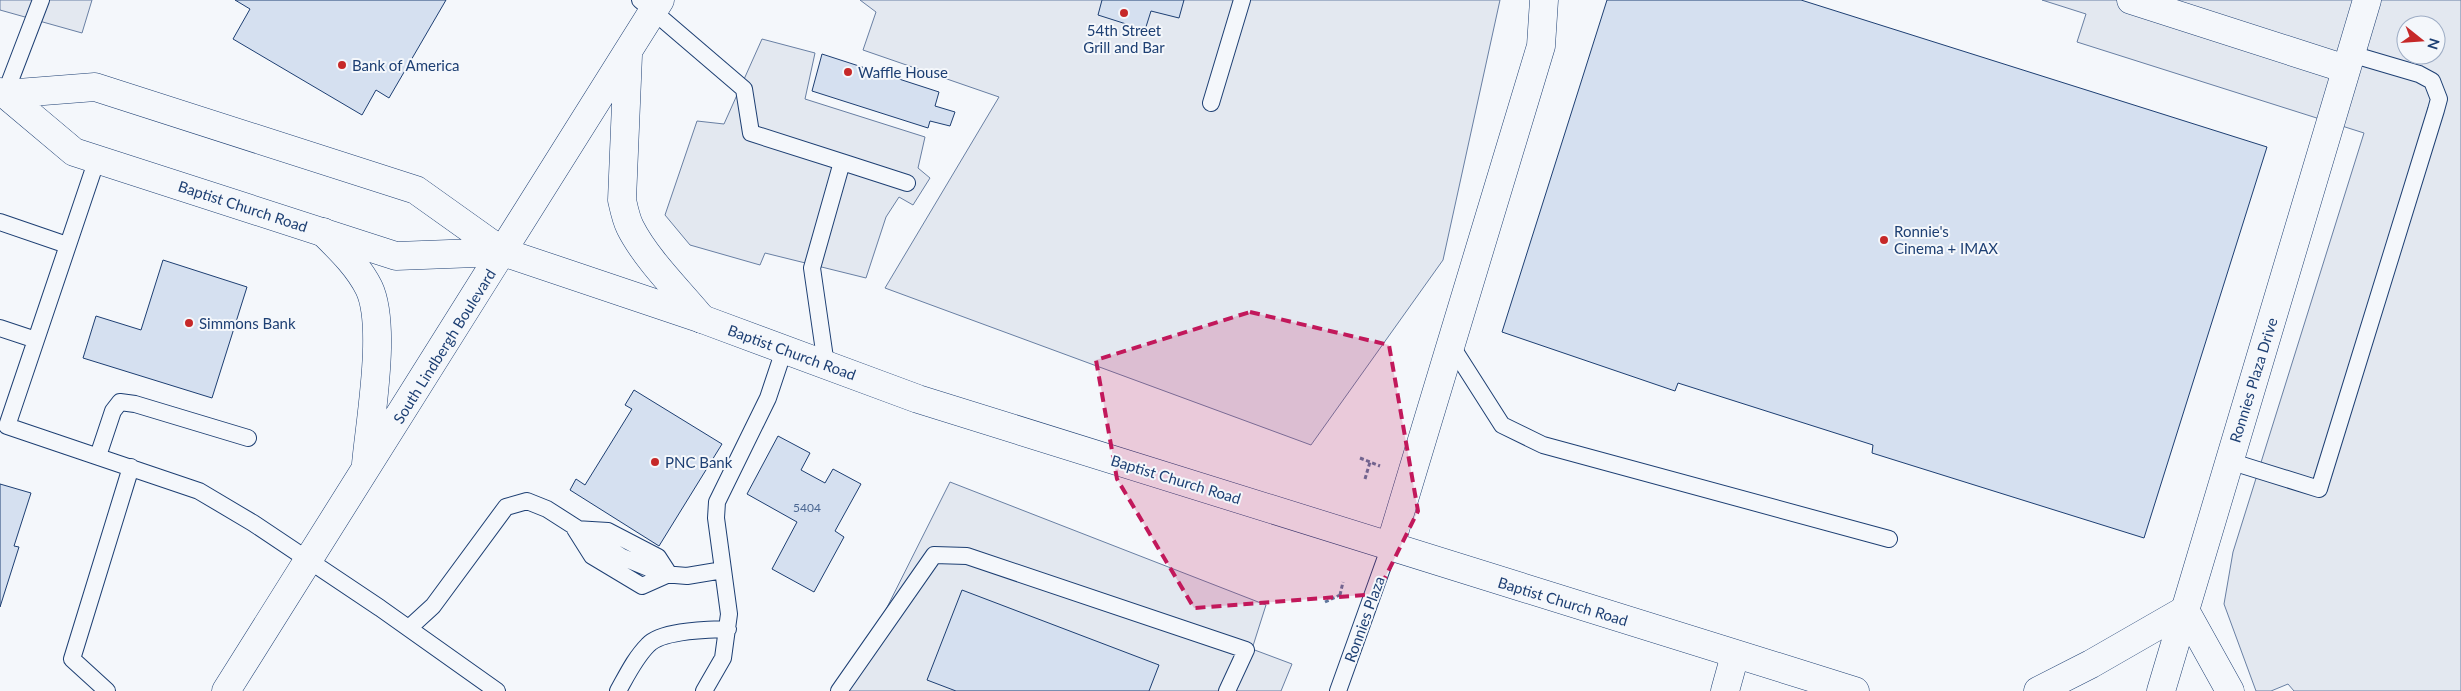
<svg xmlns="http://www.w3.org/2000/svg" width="2461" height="691" viewBox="0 0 2461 691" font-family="Lato,sans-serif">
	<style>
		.parking { fill: #e3e8f0; stroke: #687fa3; fill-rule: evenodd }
		.building { fill: #d5e0f0; stroke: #1d3f73 }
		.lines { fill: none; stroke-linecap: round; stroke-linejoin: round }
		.lane-casing { stroke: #1d3f73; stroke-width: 18 }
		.street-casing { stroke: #1d3f73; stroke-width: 29 }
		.secondary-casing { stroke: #1d3f73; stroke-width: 29 }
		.primary-casing { stroke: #1d3f73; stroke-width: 29 }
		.path { stroke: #5e769c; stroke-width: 3; stroke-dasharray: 4 2.5; stroke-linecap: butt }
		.lane { stroke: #f4f7fb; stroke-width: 16 }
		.street { stroke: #f4f7fb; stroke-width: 28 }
		.secondary { stroke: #f4f7fb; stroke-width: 28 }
		.primary { stroke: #f4f7fb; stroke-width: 28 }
		.marked { fill: #c2185b; fill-opacity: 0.2; stroke: #c2185b; stroke-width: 4; stroke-dasharray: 10 6; stroke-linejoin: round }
		.poi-dot { fill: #c62828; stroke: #f4f7fb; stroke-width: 2 }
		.labels { text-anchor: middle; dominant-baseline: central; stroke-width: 4; stroke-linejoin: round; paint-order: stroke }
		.number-label { font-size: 12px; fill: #4b6792 }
		.poi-label { font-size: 15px; fill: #1d3f73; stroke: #f4f7fb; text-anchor: start }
		.street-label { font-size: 15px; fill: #1d3f73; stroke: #f4f7fb }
	</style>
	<rect width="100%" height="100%" fill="#f4f7fb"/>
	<!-- parking -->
	<path class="parking" d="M0,0H92L82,33L0,10Z
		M860,0H1500L1443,260L1311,445L885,288L999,97L863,50L876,12Z
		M2042,0H2461V691H2294L2288,684L2271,691H2256L2224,604L2233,552L2364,133L2077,42L2086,14ZM2406,25H2436V55H2406Z
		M762,39L815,53L805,99L925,137L918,168L930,178L913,205L899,197L886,217L866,278L765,253L760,265L690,245L665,215L697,121L724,124Z
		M950,482L1266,605L1252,649L1292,664L1281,691H845Z"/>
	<!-- building -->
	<path class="building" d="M235,0H446L389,98L376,90L362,115L233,39L250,9Z
		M1102,0H1184L1179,18L1151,11L1145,30L1098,15Z
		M1607,0H1801L2267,147L2144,538L1872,453L1873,445L1678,383L1675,391L1502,332Z
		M822,54L939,92L935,106L955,112L950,126L930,121L928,128L812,91Z
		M163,260L247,287L212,398L83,358L96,316L141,330Z
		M634,390L722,444L659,546L570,490L576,479L585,485L632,409L625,405Z
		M778,436L810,453L801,470L825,483L833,469L861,484L835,531L844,537L814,592L772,569L797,522L747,494Z
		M0,484L31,493L14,546L19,547L0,607Z
		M962,590L1159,665L1149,691H956L927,680Z"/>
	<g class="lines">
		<!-- lane casing -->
		<g class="lane-casing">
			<path id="lane" d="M640,0L744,89L751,133L842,162L812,268L826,365
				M5,94L41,0
				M1211,103L1242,0
				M97,159L7,426L199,491L253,523L380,608L497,691
				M842,162L907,183
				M0,222L67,245
				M0,328L36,340
				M1451,345L1502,425L1543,445L1889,539
				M98,456L113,411L120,402L135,404L248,438
				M2229,461L2319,489L2436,110L2439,99L2432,81L2419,74L2351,54
				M575,529L608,531L658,557L669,574L642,586L592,556Z
				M409,628L433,606L506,507L527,501L547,509L622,557L663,574L687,576L723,570
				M107,691L72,659L131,467
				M618,691C627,675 635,658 648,645C662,630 708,630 728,629
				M704,691L723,658L729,614L716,518L717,502L768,398L784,350
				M839,691L934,555L967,556L1246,650L1227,691
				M1338,691L1390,546"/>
		</g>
		<!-- street casing -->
		<g class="street-casing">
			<path id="street" d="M2131,0L2346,69
				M1390,546L1541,46L1544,0
				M1725,691L1735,655
				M2161,691L2367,0"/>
		</g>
		<!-- secondary casing -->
		<g class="secondary-casing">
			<path id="secondary" d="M0,92L5,94L95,87L416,190L503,252L702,319L918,399L1855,691
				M5,94L74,152L396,256L503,252
				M2038,691L2091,664L2185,610L2230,691"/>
		</g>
		<!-- primary casing -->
		<g class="primary-casing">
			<path id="primary" d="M628,55L622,200C624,209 626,219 630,227C646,259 679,291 702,319
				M323,232C340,249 358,266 369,288C387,326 370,420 366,464
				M226,691L660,0"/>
		</g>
		<!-- path -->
		<path class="path" d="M1360,458L1380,466
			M1365,479L1370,462
			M1340,595L1343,582
			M1325,602L1340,595L1343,596"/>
		<!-- lane -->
		<use href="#lane" class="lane"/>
		<!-- street -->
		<use href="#street" class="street"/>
		<!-- secondary -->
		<use href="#secondary" class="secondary"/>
		<!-- primary -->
		<use href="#primary" class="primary"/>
	</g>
	<!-- marked area -->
	<path class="marked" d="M1250,312L1389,345L1418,511L1377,594L1194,608L1117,479L1096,360Z"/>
	<!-- markers -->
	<g class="poi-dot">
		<circle cx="1124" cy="13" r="5"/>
		<circle cx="342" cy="65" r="5"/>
		<circle cx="848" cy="72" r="5"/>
		<circle cx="1884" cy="240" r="5"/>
		<circle cx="189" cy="323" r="5"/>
		<circle cx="655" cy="462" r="5"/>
	</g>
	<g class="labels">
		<!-- number labels -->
		<g class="number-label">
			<text x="807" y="507">5404</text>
		</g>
		<!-- poi labels -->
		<g class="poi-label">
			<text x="1124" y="30" text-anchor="middle">54th Street<tspan x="1124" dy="17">Grill and Bar</tspan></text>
			<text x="352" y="65">Bank of America</text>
			<text x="858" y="72">Waffle House</text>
			<text x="1894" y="231">Ronnie's<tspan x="1894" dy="17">Cinema + IMAX</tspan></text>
			<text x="199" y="323">Simmons Bank</text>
			<text x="665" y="462">PNC Bank</text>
		</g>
		<!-- street labels -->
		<g class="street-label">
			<text transform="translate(243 206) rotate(18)">Baptist Church Road</text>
			<text transform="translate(444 346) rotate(-58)">South Lindbergh Boulevard</text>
			<text transform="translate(792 352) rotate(20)">Baptist Church Road</text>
			<text transform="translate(2253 380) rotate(-73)">Ronnies Plaza Drive</text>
			<text transform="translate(1176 479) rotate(17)">Baptist Church Road</text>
			<text transform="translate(1563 601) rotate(17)">Baptist Church Road</text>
			<text transform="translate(1364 619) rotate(-70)">Ronnies Plaza</text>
		</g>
	</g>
	<!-- north arrow -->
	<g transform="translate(2421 40) rotate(107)"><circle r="24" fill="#f4f7fb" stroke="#9eadc5"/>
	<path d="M0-4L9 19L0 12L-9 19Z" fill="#c62828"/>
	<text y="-8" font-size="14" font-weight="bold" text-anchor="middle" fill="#1d3f73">N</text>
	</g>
</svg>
